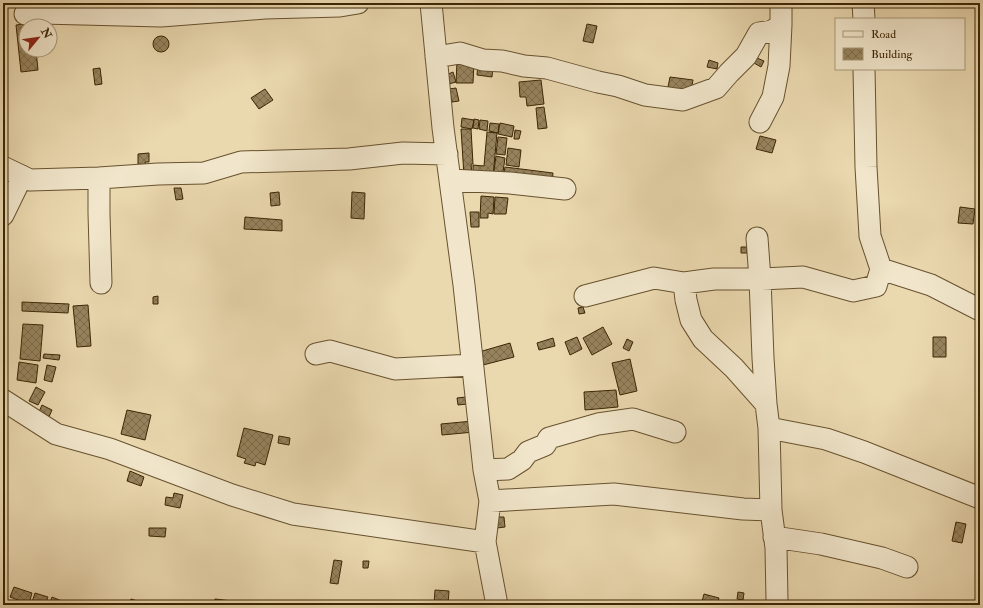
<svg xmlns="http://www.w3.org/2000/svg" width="983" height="608" viewBox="0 0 983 608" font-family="'IM FELL Double Pica',serif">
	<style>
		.building { fill: url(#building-cross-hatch); stroke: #3c2604 }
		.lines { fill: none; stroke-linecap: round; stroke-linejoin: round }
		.street-casing { stroke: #68522f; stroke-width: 23 }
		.street { stroke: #f1e6cb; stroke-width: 21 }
	</style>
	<defs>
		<pattern id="building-cross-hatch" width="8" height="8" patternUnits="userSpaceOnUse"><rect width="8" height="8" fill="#96835d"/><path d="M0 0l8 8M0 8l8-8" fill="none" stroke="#7c6b4b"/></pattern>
	</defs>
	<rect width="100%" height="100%" fill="#ead8af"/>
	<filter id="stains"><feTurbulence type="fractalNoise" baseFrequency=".005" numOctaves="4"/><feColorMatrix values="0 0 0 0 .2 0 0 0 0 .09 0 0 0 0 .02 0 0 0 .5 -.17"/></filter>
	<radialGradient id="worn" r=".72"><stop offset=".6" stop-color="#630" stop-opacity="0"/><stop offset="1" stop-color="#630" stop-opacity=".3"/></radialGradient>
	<!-- building -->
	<path class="building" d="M34,23V26H26V50H36L38,70L21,72L16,25Z
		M587,24L597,26L593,43L583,41Z
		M153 44a8 8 0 1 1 16 0a8 8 0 1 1-16 0Z
		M757,58L764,61L761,67L754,63Z
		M709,60L718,63L717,69L707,67Z
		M457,61L474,62L473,83H456Z
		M478,64L493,66L492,77L477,75Z
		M100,68L102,84L95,85L93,69Z
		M453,72L456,82L449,84L446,75Z
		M670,77L693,80L690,96L667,92Z
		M541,80L544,104L527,106L526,97H520L519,82Z
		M456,88L459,101L452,102L449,89Z
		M265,89L273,100L259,109L251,98Z
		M544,107L547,128L538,129L536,108Z
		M462,118L474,120L472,129L461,127Z
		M474,119L479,120L478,129L473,128Z
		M480,120L488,121L487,131L479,129Z
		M490,123L499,124L498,133L489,131Z
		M500,123L514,126L512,137L498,134Z
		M461,129H471L473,164H471L472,175L464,176Z
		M515,130L521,131L519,139H514Z
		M487,132L497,133L493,177L473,175V165L484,166Z
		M760,136L776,140L772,153L756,149Z
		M498,137L507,138L505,155L496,154Z
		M508,148L521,150L519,167L506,165Z
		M149,153V162H145L146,168L138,169V154Z
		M496,156L505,158L502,179L493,178Z
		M505,167L553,173L552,184L503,178Z
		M174,188H181L183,199L176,200Z
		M279,192L280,205L271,206L270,193Z
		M352,192L365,193L364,219L351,218Z
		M481,196L494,197L493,214L488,213V218H480Z
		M495,197L508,198L506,214H494Z
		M960,207L975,209L973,224L958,223Z
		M470,212H479V227H471Z
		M245,217L282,220V231L244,229Z
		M741,247H747V253H741Z
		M158,296V304H153V297Z
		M22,302L69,304L68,313L22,311Z
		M88,305L91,346L77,347L73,306Z
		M583,307L585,313L579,314L578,308Z
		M23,324L43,325L40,361L20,359Z
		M603,327L612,344L592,355L583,338Z
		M577,337L582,349L570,355L565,342Z
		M933,337H946V357H933Z
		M553,338L555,346L539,350L537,343Z
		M627,339L633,342L629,351L623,348Z
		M510,343L514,357L483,365L479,352Z
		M44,354L60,355L59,360L43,358Z
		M630,359L637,391L620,395L612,363Z
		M19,362L38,365L36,383L17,380Z
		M47,365L56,367L52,382L44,380Z
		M36,387L45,392L38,405L29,401Z
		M616,390L618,407L585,410L584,392Z
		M466,397L467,404L458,405L457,398Z
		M42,405L52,410L48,419L38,414Z
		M127,410L151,415L145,440L121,434Z
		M473,421L474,432L442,435L441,424Z
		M244,428L273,435L265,465L256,462L255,466L244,463L246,459L237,456Z
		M279,436L290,438L289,445L278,443Z
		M130,471L144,477L141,486L127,481Z
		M174,493L183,495L180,508L165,505L166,497L173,498Z
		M496,517H504L505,527L497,528Z
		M956,522L966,524L962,543L952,541Z
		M149,528H166L165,537L149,536Z
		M334,560L342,561L338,584L330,583Z
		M363,561H369L368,568H363Z
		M14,587L32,593L29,604L10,597Z
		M435,590L449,591L448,605H434Z
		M738,592L744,593L743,600L737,599Z
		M35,593L48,597L45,605H31Z
		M704,594L719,598L717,605H701Z
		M52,597L67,603V605H49Z
		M131,599L150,605H129Z
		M215,599L232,601V605H214Z
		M729,601L744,605H728Z"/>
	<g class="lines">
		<!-- street casing -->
		<g class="street-casing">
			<path id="street" d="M431,3L443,128L464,285L484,470L490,501L485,542L497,605
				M863,3L864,19
				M25,14L42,13L161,16L265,8L340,6L358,3
				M436,57L460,53L483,60L502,61L524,66L547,68L598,82L618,86L645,95L683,100L716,88L729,73L746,56L759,33L772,31L781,25V3
				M760,122L773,97L779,66L781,25
				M3,167L30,180L99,178
				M450,180L510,183L565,189
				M3,215L22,176
				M757,238L760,279L763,358L766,404L769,428L771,510L776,548L777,600L776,605
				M881,269L931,285L980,310
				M101,283L99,213V178L158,174L204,173L241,162L349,159L403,153L447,154
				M684,283L686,300L691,320L703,339L734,368L766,404
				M585,296L654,278L684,283L714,279H760L803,277L853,291L876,286L881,269L870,236L866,167L864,69
				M316,354L330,351L395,369L472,365
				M3,400L56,434L110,449L232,495L293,514L485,542
				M769,428L826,439L864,452L980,498
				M484,470L508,469L522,460L528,452L545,445L549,438L598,424L633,419L675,432
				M490,501L614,494L743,509L771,510
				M774,537L821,544L882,558L907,567"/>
		</g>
		<!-- street -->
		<use href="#street" class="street"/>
	</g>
	<!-- margin -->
	<rect width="983" height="608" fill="none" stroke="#ead8af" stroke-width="16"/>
	<rect x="4" y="4" width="975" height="600" fill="none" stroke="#3c2604" stroke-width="2"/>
	<rect x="8" y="8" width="967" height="592" fill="none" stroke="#3c2604"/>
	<!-- legend -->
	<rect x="835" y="18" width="130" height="52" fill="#f1e6cb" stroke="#a9997b"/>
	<rect x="843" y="31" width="20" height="6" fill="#f1e6cb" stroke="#a9997b"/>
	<text x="871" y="38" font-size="12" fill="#3c2604">Road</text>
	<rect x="843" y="48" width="20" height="12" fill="url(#building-cross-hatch)" stroke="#a9997b"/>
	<text x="871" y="58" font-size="12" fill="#3c2604">Building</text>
	<!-- north arrow -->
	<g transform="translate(38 38) rotate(61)"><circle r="19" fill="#f1e6cb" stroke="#a9997b"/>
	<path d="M0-3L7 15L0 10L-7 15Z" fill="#8f2418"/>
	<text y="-6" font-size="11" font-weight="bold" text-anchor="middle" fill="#3c2604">N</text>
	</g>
	<rect width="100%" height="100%" filter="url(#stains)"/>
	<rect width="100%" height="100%" fill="url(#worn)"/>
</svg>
